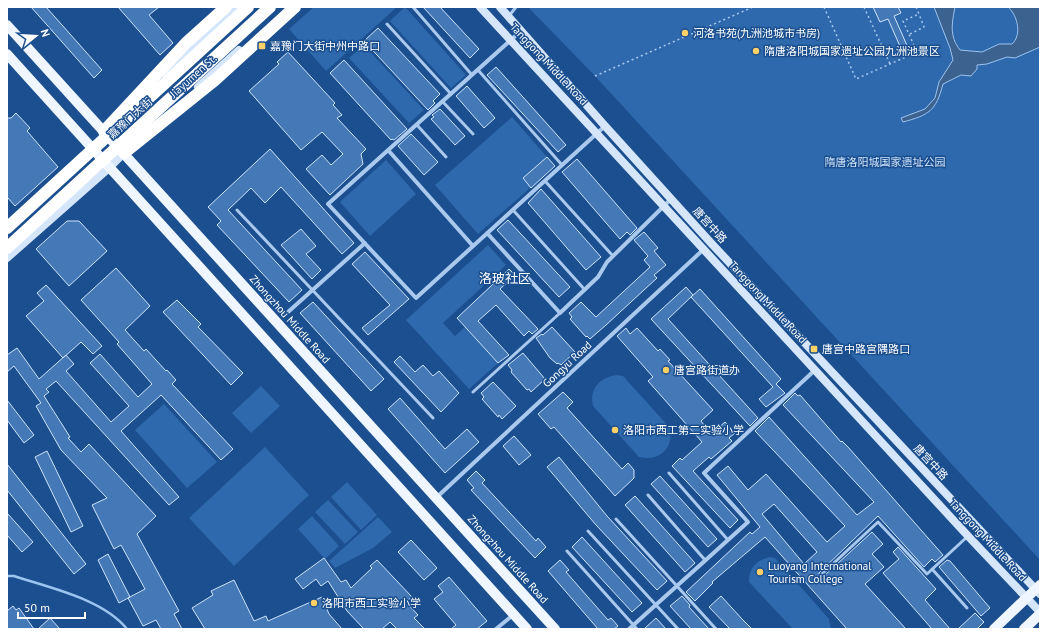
<svg xmlns="http://www.w3.org/2000/svg" width="1047" height="636" viewBox="0 0 1047 636" font-family="'PT Sans','Noto Sans SC',sans-serif">
	<style>
		.green { fill: #2e69ad }
		.water { fill: #3c6290; stroke: #9cc4f0 }
		.lines { fill: none; stroke-linecap: round; stroke-linejoin: round }
		.stream { stroke: #9cc4f0; stroke-width: 2.5 }
		.building { fill: #4478b7; stroke: #cfe3fa; fill-rule: evenodd }
		.path { stroke: #a9c9ee; stroke-width: 1.5; stroke-dasharray: 2 3; stroke-linecap: butt }
		.lane { stroke: #a9c9ee; stroke-width: 3 }
		.street { stroke: #a9c9ee; stroke-width: 4 }
		.secondary { stroke: #d6e6fa; stroke-width: 8 }
		.primary { stroke: #f0f6ff; stroke-width: 10 }
		.highway { stroke: #fff; stroke-width: 12 }
		.highway-bridge { stroke: #fff; stroke-width: 12 }
		.poi-dot { fill: #ffd166; stroke: #1b4f8f; stroke-width: 1.5 }
		.labels { text-anchor: middle; dominant-baseline: central; stroke-width: 3; stroke-linejoin: round; paint-order: stroke }
		.poi-label { font-size: 11px; fill: #fff; stroke: #1b4f8f; text-anchor: start }
		.street-label { font-size: 11px; fill: #fff; stroke: #1b4f8f }
		.park-label { font-size: 11px; fill: #cfe3fa; stroke: #1b4f8f }
		.quarter-label { font-size: 13px; fill: #fff; stroke: #1b4f8f }
	</style>
	<rect width="100%" height="100%" fill="#1b4f8f"/>
	<!-- green -->
	<path class="green" d="M314,7H397L326,71L289,29Z
		M405,7L466,75L451,88L390,21Z
		M528,7H1040V560L595,76Z
		M364,45L424,110L409,123L349,58Z
		M512,117L547,157L523,178L531,187L478,234L435,185Z
		M386,160L416,194L370,236L340,202Z
		M488,245L506,265L443,323L455,336L465,327L498,363L469,389L406,320Z
		M617,375L623,376L670,428C674,449 659,462 639,457L593,406C589,389 600,377 617,375Z
		M261,386L280,406L251,433L232,413Z
		M164,404L217,462L187,488L135,430Z
		M265,447L309,495L234,566L189,518Z
		M347,482L377,515L361,530L331,497Z
		M328,500L358,532L345,544L315,512Z
		M312,516L339,546L325,559L298,529Z
		M378,517L392,532L373,548L335,568L329,561Z
		M770,557L775,558L829,619L831,629H793L749,582C749,567 757,560 770,557Z"/>
	<!-- water -->
	<path class="water" d="M934,7H955C952,23 949,36 960,50L982,52L999,44H1012C1022,35 1018,16 1008,7H1040V47L1015,58L1007,57L987,64L977,65V69L971,76L961,75L943,84C936,111 929,115 903,122L901,118L925,109L935,98L939,82L953,60L950,48Z"/>
	<g class="lines">
		<!-- stream -->
		<path class="stream" d="M7,576H14C50,588 103,599 127,629"/>
	</g>
	<!-- building -->
	<path class="building" d="M31,7H46L102,70L94,78Z
		M118,7H159L149,15L173,43L160,55Z
		M423,7H440L479,49L470,58Z
		M873,7H898L901,13L894,16L909,50L903,53L888,19L880,22Z
		M378,28L440,94L433,101L435,103L428,110L364,41Z
		M288,52L335,103L333,105L342,115L337,118L366,149L361,154L363,164L330,195L306,169L322,155L331,165L343,154L322,132L301,150L249,91L279,64L277,62Z
		M344,60L407,129L394,140L392,139L391,140L330,73Z
		M496,67L566,145L558,152L487,75Z
		M467,86L495,118L484,128L456,96Z
		M440,109L465,136L455,145L431,119L434,117L432,115Z
		M16,113L30,128L27,131L58,167L15,206L7,197V118H11Z
		M411,134L438,162L424,175L398,146Z
		M270,149L354,243L342,254L281,187L265,203L251,188L228,210L302,290L289,302L217,225L221,221L208,207Z
		M547,157L555,166L531,188L523,178Z
		M577,159L637,228L630,235L627,232L620,239L562,172Z
		M541,189L601,257L586,270L528,203Z
		M508,220L570,287L559,297L497,230Z
		M67,221H79L107,251L69,286L36,249Z
		M301,229L316,246L306,254L321,270L312,279L281,245Z
		M644,232L658,248L654,251L666,265L654,275L657,278L606,325L590,339L587,336L586,337L570,319L572,317L569,313L581,302L596,317L650,267L644,260L648,256L634,240Z
		M365,252L409,299L368,335L362,328L390,305L352,264Z
		M116,268L150,306L125,330L144,351L146,349L166,371L167,370L176,380L172,384L233,449L221,460L161,395L121,431L179,497L169,505L56,381L46,389L49,392L44,396L70,437L68,438L81,452L89,444L156,516L137,534L179,611L174,614L182,629H161L156,620L143,626L128,598L145,589L121,545L114,549L92,505L107,498L61,450L36,406L41,403L14,366L7,372V355L17,348L39,379L66,355L74,364L66,371L111,422L129,406L90,363L100,354L138,397L152,384L117,344L119,342L81,300Z
		M509,269L515,275L500,289L538,329L532,334L529,331L524,336L496,305L478,321L509,355L498,363L457,318Z
		M46,285L102,346L93,354L81,342L63,358L26,316L44,301L37,293Z
		M686,287L693,295L668,319L758,418L750,426L651,319Z
		M700,289L781,379L776,384L785,393L766,407L759,399L773,387L691,297Z
		M177,300L201,324L198,327L243,373L231,385L163,312Z
		M313,302L384,379L371,391L300,313Z
		M552,327L575,352L561,365L558,363L557,364L550,358L536,338L542,334L543,335Z
		M626,328L630,334L637,328L658,351L660,349L670,360L668,361L713,410L701,421L711,434L725,422L735,433L729,438L732,441L711,459L709,457L693,471L738,520L730,528L672,466L680,458L682,460L702,442L648,381L653,377L617,336Z
		M523,353L545,379L531,392L529,389L527,390L511,372L512,370L508,365Z
		M400,356L415,372L423,365L433,376L439,371L459,393L441,412L394,362Z
		M493,382L516,406L502,419L499,415L498,417L482,399L484,397L481,393Z
		M563,392L573,402L567,408L622,469L628,463L634,470V478L615,496L554,427L551,429L538,414Z
		M795,393L798,396L800,395L841,442L842,441L848,447L943,555L935,562L932,559L924,567L878,516L819,573L820,576H824L872,532L883,544L872,554L884,567L865,584L906,629H847L765,537L712,582L713,583L695,601L686,592L750,532L752,534L760,527L717,475L728,466L748,490L766,474L827,542L845,526L755,431L769,417L857,515L874,502L783,405ZM774,504L817,552L804,564L762,514Z
		M400,398L445,449L467,429L479,442L445,473L388,409Z
		M7,400L34,435L24,443L7,420Z
		M514,436L531,455L519,465L503,446Z
		M47,451L83,526L71,532L35,457Z
		M559,457L607,516L667,581L657,590L596,525L547,467Z
		M7,464L86,564L74,574L7,490Z
		M476,471L485,480L482,483L536,541L538,538L546,547L535,558L471,490L474,488L467,480Z
		M660,476L717,539L708,547L651,484Z
		M635,496L695,563L685,572L625,505Z
		M7,513L33,542L22,552L7,535Z
		M582,537L642,603L632,612L572,547Z
		M411,540L437,568L424,580L398,552Z
		M898,547L936,589L925,600L950,629H932L883,573L899,559L893,552Z
		M108,554L130,597L119,603L98,560Z
		M324,558L341,582L346,580L351,588L372,568L370,566L377,560L412,597L406,602L418,615L414,618L425,629H397L390,622L382,629H364L347,611L328,581L321,586L316,579L303,589L295,579Z
		M560,560L569,570L566,572L608,620L611,618L618,626L614,629H598L548,571Z
		M947,560L950,561L990,608L981,616L939,567Z
		M449,577L487,621L477,629H451L456,625L434,599L443,592L438,586Z
		M234,580L254,621L266,616L268,621L322,597L329,614L342,629H205L192,608L213,595L211,591Z
		M682,596L690,605L689,607L709,629H691L670,606Z
		M721,596L742,619L752,629H730L709,607Z
		M13,606L16,610L19,608L34,629H7V611Z
		M975,613L984,622L977,629H958Z
		M50,618L60,629H38Z
		M656,618L666,629H644Z"/>
	<g class="lines">
		<!-- path -->
		<path class="path" d="M824,7L856,79L926,48
			M864,7L890,64
			M916,7L919,14L903,21L917,52
			M910,34L924,27L919,14
			M595,76L753,7"/>
		<!-- lane -->
		<path class="lane" d="M413,7L472,75
			M509,16L516,7
			M387,24L451,94
			M478,70L562,165
			M443,102L473,134
			M417,125L446,157
			M545,181L613,256
			M237,210L433,418
			M513,210L585,290
			M473,392L560,313
			M669,473L728,540
			M648,495L705,560
			M616,519L716,629
			M588,531L678,629
			M567,551L637,629
			M932,569L967,608
			M822,574L878,522L927,574L968,536"/>
		<!-- street -->
		<path class="street" d="M522,30L328,204L416,298L605,126
			M388,150L473,246
			M487,233L560,313L598,277L607,262L671,199
			M288,312L365,243
			M437,497L705,248
			M496,629L513,615
			M629,629L748,522L704,473L815,370"/>
		<!-- secondary -->
		<path class="secondary" d="M480,7L968,536L1040,612
			M500,7L605,126L711,243L1040,594
			M166,75L238,7
			M198,87L239,50
			M7,258L109,168L127,150"/>
		<!-- primary -->
		<path class="primary" d="M7,25L555,629
			M7,54L527,629
			M994,629L1040,585
			M1024,629L1040,614"/>
		<!-- highway -->
		<path class="highway" d="M104,131L186,43L226,7
			M124,153L215,80L295,7"/>
		<!-- highway-bridge -->
		<path class="highway-bridge" d="M7,228L248,7
			M7,248L270,7"/>
	</g>
	<!-- markers -->
	<g class="poi-dot">
		<circle cx="685" cy="33" r="4"/>
		<rect x="258" y="42" width="8" height="8" rx="2"/>
		<circle cx="756" cy="51" r="4"/>
		<rect x="810" y="345" width="8" height="8" rx="2"/>
		<circle cx="666" cy="370" r="4"/>
		<circle cx="615" cy="430" r="4"/>
		<circle cx="760" cy="572" r="4"/>
		<circle cx="314" cy="603" r="4"/>
	</g>
	<g class="labels">
		<!-- poi labels -->
		<g class="poi-label">
			<text x="693" y="33">河洛书苑(九洲池城市书房)</text>
			<text x="270" y="46">嘉豫门大街中州中路口</text>
			<text x="764" y="51">隋唐洛阳城国家遗址公园九洲池景区</text>
			<text x="822" y="349">唐宫中路宫隅路口</text>
			<text x="674" y="370">唐宫路街道办</text>
			<text x="623" y="430">洛阳市西工第二实验小学</text>
			<text x="768" y="566">Luoyang International<tspan x="768" dy="13">Tourism College</tspan></text>
			<text x="322" y="603">洛阳市西工实验小学</text>
		</g>
		<!-- street labels -->
		<g class="street-label">
			<text transform="translate(549 64) rotate(47)">Tanggong Middle Road</text>
			<text transform="translate(193 76) rotate(-42)">Jiayumen St.</text>
			<text transform="translate(130 118) rotate(-42)">嘉豫门大街</text>
			<text transform="translate(710 225) rotate(48)">唐宫中路</text>
			<text transform="translate(768 302) rotate(47)">Tanggong Middle Road</text>
			<text transform="translate(290 319) rotate(48)">Zhongzhou Middle Road</text>
			<text transform="translate(567 364) rotate(-43)">Gongyu Road</text>
			<text transform="translate(931 462) rotate(47)">唐宫中路</text>
			<text transform="translate(988 540) rotate(47)">Tanggong Middle Road</text>
			<text transform="translate(508 559) rotate(48)">Zhongzhou Middle Road</text>
		</g>
		<!-- park labels -->
		<g class="park-label">
			<text x="885" y="162">隋唐洛阳城国家遗址公园</text>
		</g>
		<!-- quarter labels -->
		<g class="quarter-label">
			<text x="505" y="278">洛玻社区</text>
		</g>
	</g>
	<!-- border -->
	<rect width="1047" height="636" fill="none" stroke="#ffffff" stroke-width="16"/>
	<!-- north arrow -->
	<g transform="translate(36 36) rotate(72)" stroke="#1b4f8f" stroke-width="3" paint-order="stroke">
	<path d="M0-3L7 15L0 10L-7 15Z" fill="#ffffff"/>
	<text y="-6" font-size="11" font-weight="bold" text-anchor="middle" fill="#ffffff">N</text>
	</g>
	<!-- scale -->
	<path d="M18 612v6h67v-6" fill="none" stroke="#ffffff" stroke-width="2"/>
	<text x="24" y="612" font-size="12" fill="#ffffff" stroke="#1b4f8f" stroke-width="3" paint-order="stroke">50 m</text>
</svg>
